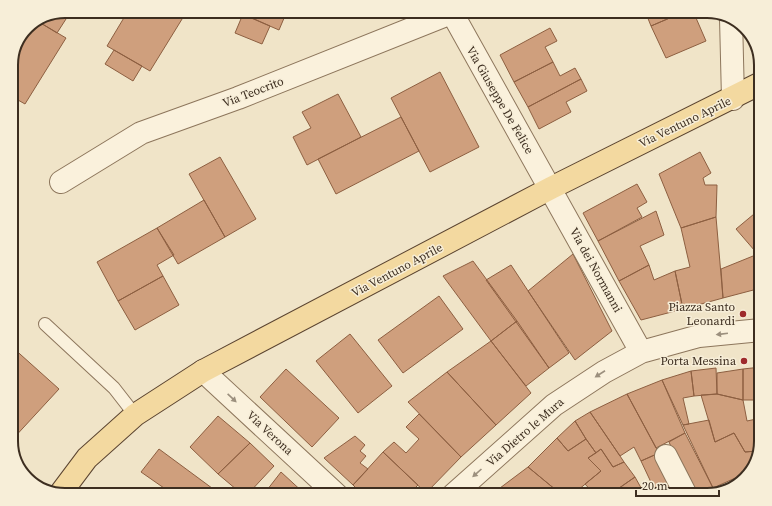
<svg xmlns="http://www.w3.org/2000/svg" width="772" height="506" viewBox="0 0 772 506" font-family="'Source Serif 4',serif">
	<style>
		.building { fill: #cf9f7d; stroke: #8d5f41 }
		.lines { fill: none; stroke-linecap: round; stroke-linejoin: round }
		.lane-casing { stroke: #8d765c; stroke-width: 14 }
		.street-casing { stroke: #8d765c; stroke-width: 24 }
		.primary-casing { stroke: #5b4430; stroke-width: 24 }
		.lane { stroke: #faf1dc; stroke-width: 12 }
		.street { stroke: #faf1dc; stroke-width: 22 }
		.primary { stroke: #f3d9a0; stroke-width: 22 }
		.oneway { fill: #9c907e }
		.poi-dot { fill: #9e2a2b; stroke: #f7eed8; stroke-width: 1.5 }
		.labels { text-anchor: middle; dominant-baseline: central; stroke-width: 3; stroke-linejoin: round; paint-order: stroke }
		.street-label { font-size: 12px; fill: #3d2e20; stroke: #f7eed8 }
		.poi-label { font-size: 12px; fill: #3d2e20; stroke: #f7eed8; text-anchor: end }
		.rim { fill: none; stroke: #3d2e20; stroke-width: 2 }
	</style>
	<rect width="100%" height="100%" fill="#f0e4c8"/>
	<!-- building -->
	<path class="building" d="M128,11H187L150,71L107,46Z
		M235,11H287L279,30Z
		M645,11H686L651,26Z
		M686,11H693L706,41L666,58L651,26Z
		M58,14L66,19L57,33L39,22Z
		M243,14L270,26L262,44L235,33Z
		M39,22L66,38L25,104L11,96V62L27,27Z
		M550,28L557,41L545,47L553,62L514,82L500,55Z
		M114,50L142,66L133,81L105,64Z
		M553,62L560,76L575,68L581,79L528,107L514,82Z
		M440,72L479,147L430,172L391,98Z
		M581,79L587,91L566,102L571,112L539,129L528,107Z
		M338,94L361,137L307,165L293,137L311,128L302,112Z
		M401,117L419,151L336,194L318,159Z
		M700,152L711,173L703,178L705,185H717L716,217L681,228L659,174Z
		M220,157L256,219L225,237L189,174Z
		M637,184L647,202L637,208L642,217L598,241L583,213Z
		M204,200L225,237L178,264L157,228Z
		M760,209L761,210V258L736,229Z
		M656,211L664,235L640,246L649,265L619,281L598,241Z
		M716,217L723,298L683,309L675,271L690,267L681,228Z
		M157,228L174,255L157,265L163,276L118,301L97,262Z
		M573,254L612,331L575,360L528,291Z
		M758,254L761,258V288L723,298L721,269Z
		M473,261L517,321L491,341L443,276Z
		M511,265L569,353L549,368L486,280Z
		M649,265L654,280L675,271L683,309L641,320L619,281Z
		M163,276L179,305L135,330L118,301Z
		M439,296L463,329L403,373L378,340Z
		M517,321L549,368L526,386L491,341Z
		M350,334L392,386L358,413L316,361Z
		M491,341L531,393L496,425L447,372Z
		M11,346L59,389L11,441Z
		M761,367V400H743V369Z
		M716,368L717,394L694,396L691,371Z
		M286,369L339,418L312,447L260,397Z
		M743,369V400L717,394V373Z
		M691,371L694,396L683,398L689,424L683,425L662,380Z
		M447,372L496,425L461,457L408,402Z
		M662,380L685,433L656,448L627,394Z
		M627,394L659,453L641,461L634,447L620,456L590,412Z
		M717,394L743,400L747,421L761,418V437L757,451L745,452L734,433L715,442L701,395Z
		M590,412L620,456L624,462L613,467L601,449L596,453L586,439L575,421Z
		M419,414L461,457L426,493L383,452L394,442L406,453L419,439L406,427Z
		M218,416L250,443L218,474L190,447Z
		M709,420L715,442L734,433L745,452L757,451L751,471L713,488L683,425Z
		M575,421L586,439L568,451L557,438Z
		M685,433L713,488L698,495H693L669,442Z
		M355,436L365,445L360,451L366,456L360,463L368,469L353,485L324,458Z
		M557,438L568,451L586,439L596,453L588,458L601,471L572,495H562L528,467Z
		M250,443L274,466L247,495H243L218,474Z
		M159,449L220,494L219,495H174L141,472Z
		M601,449L613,467L624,462L635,477L612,493L613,495H595L585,484L601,471L588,458Z
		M383,452L418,485L408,495H363L353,485Z
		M659,453L680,495H657L641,461Z
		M528,467L562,495L492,494Z
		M281,472L306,495H272L267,490Z
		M635,477L645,495H613L612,493Z"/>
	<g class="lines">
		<!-- lane casing -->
		<g class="lane-casing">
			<path id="lane" d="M45,324L114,388L135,415"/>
		</g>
		<!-- street casing -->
		<g class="street-casing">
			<path id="street" d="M451,11L641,352
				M731,18L733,99
				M61,182L141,133L238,98L451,13
				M203,371L337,495
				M666,456L686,495
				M453,495L554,405L604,372L641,352L699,336L761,330"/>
		</g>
		<!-- primary casing -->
		<g class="primary-casing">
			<path id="primary" d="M60,494L87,458L135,415L203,371L551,188L761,83"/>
		</g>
		<!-- lane -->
		<use href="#lane" class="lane"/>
		<!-- street -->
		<use href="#street" class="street"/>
		<!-- primary -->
		<use href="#primary" class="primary"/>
	</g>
	<!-- one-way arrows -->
	<defs><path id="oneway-solid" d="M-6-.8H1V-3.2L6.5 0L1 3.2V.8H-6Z"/></defs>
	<g class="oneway">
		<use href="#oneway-solid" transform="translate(722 334) rotate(173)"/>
		<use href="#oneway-solid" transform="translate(600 374) rotate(147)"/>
		<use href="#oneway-solid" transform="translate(232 398) rotate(43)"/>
		<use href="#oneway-solid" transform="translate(477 473) rotate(138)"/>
	</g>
	<!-- markers -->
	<g class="poi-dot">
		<circle cx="743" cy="314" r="4"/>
		<circle cx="744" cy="361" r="4"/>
	</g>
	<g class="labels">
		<!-- street labels -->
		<g class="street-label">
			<text transform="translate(253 92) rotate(-21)">Via Teocrito</text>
			<text transform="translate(500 100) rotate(60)">Via Giuseppe De Felice</text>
			<text transform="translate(685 122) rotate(-26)">Via Ventuno Aprile</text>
			<text transform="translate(397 270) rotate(-28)">Via Ventuno Aprile</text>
			<text transform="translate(596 270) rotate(61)">Via dei Normanni</text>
			<text transform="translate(525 432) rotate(-41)">Via Dietro le Mura</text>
			<text transform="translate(270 433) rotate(43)">Via Verona</text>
		</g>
		<!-- poi labels -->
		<g class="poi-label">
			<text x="735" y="307">Piazza Santo<tspan x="735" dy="14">Leonardi</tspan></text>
			<text x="736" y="361">Porta Messina</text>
		</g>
	</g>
	<!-- crop -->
	<path d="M0 0H772V506H0ZM65 18H707A47 47 0 0 1 754 65V441A47 47 0 0 1 707 488H65A47 47 0 0 1 18 441V65A47 47 0 0 1 65 18Z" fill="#f7eed8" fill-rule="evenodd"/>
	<path class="rim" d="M65 18H707A47 47 0 0 1 754 65V441A47 47 0 0 1 707 488H65A47 47 0 0 1 18 441V65A47 47 0 0 1 65 18Z"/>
	<!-- scale -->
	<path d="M636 490v6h83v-6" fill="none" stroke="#3d2e20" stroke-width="2"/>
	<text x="642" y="490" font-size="12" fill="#3d2e20" stroke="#f7eed8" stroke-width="3" paint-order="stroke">20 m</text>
</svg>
